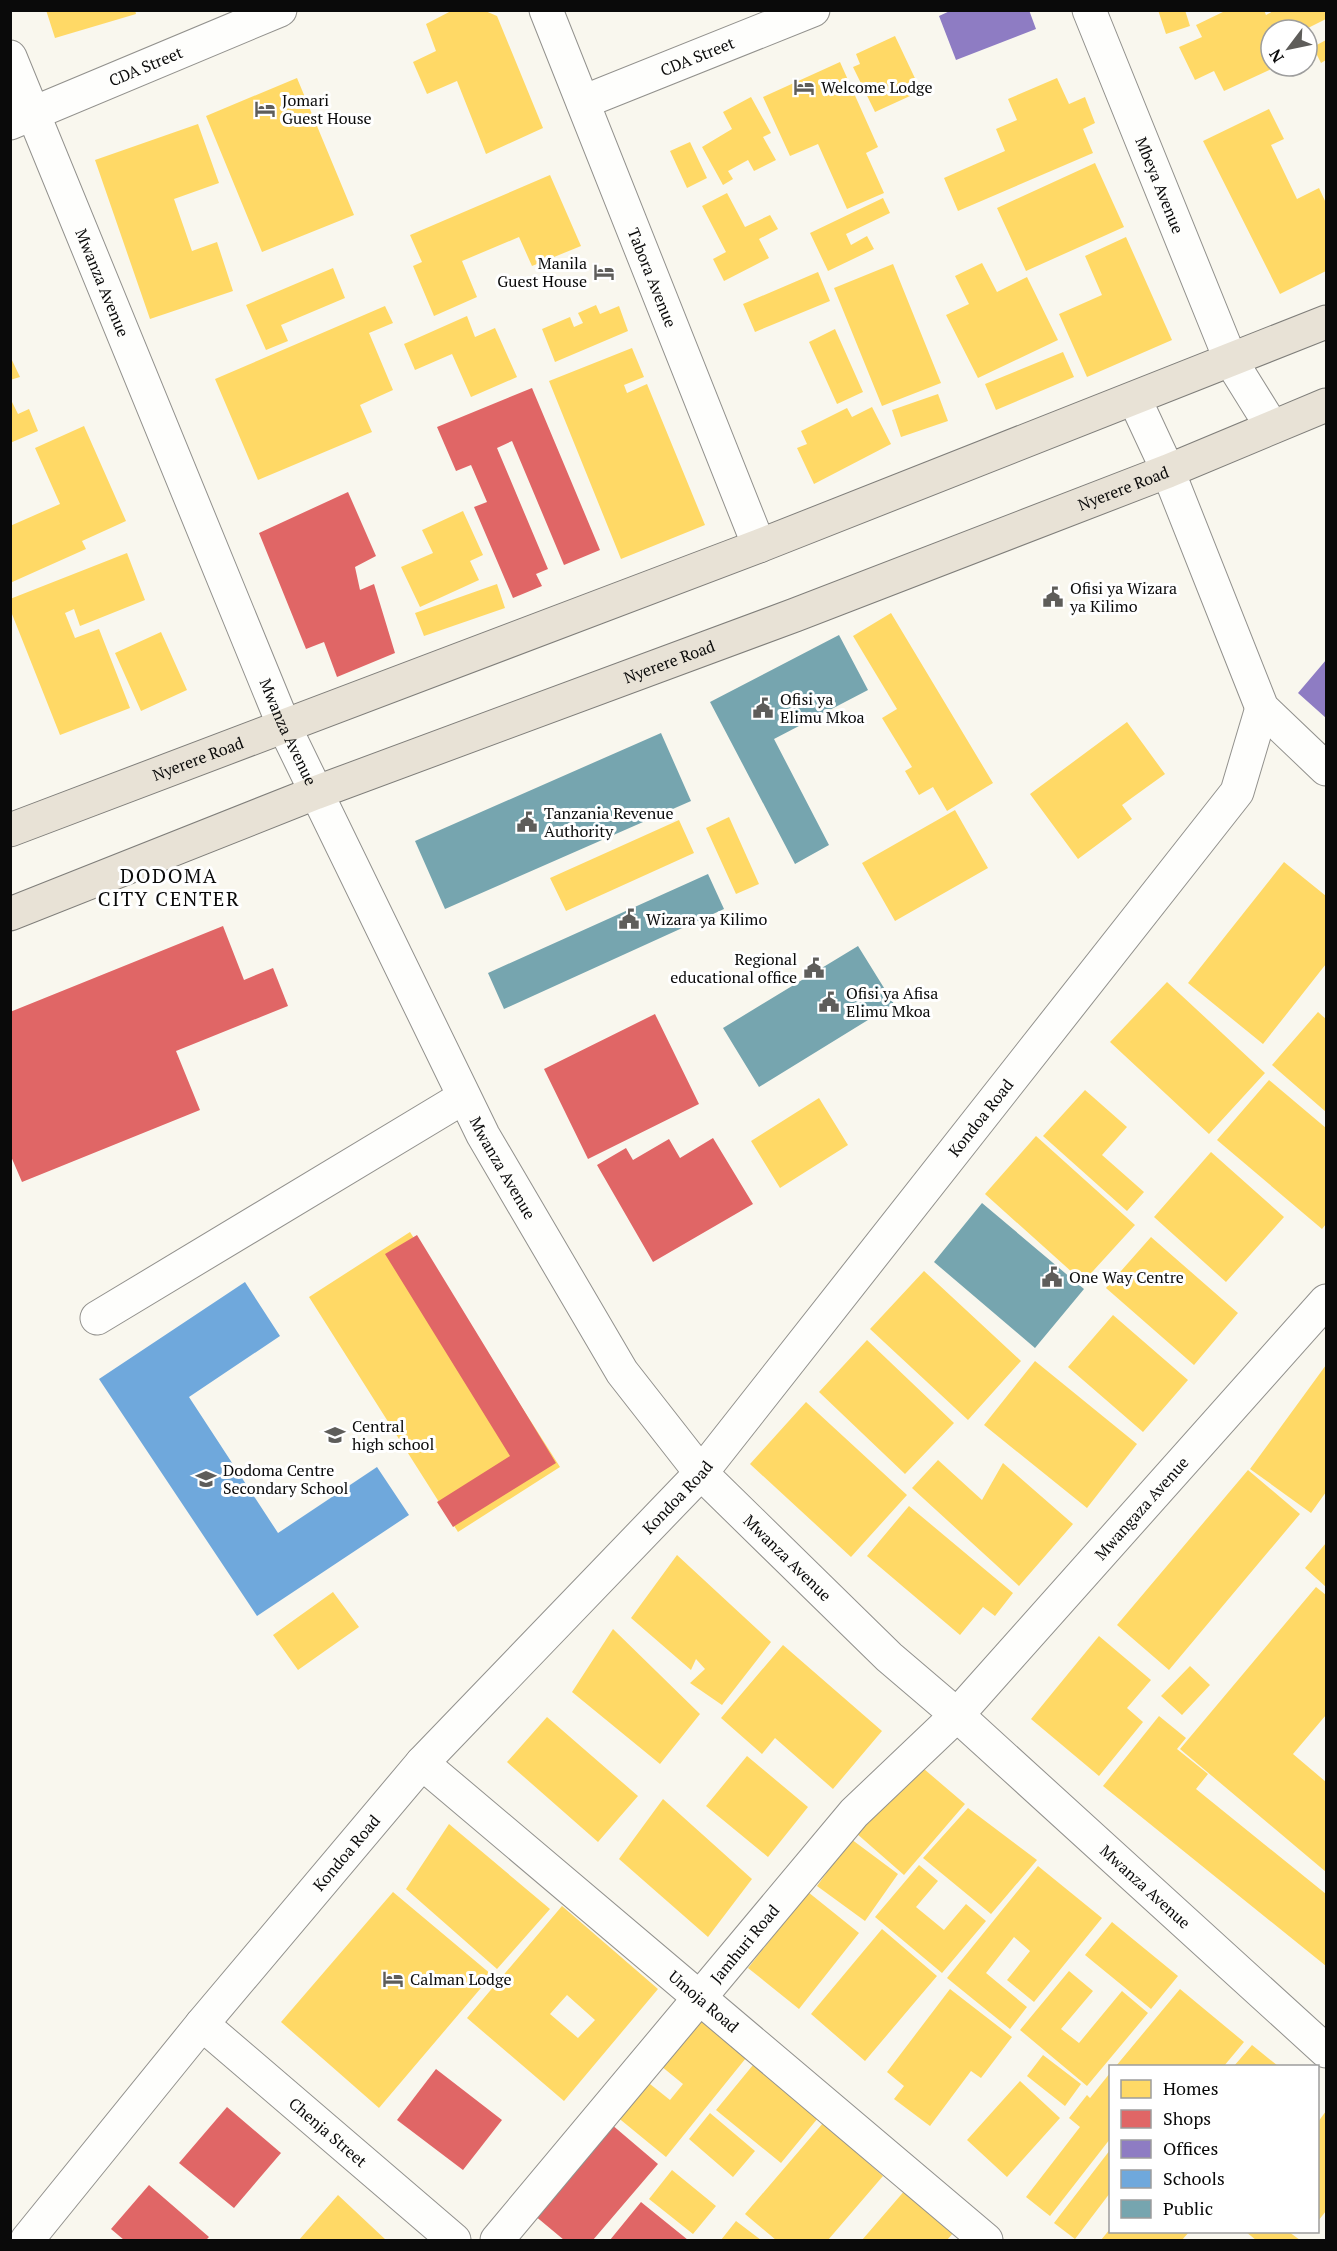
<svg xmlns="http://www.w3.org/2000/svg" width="1337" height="2251" viewBox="0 0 1337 2251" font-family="'PT Serif',serif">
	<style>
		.homes { fill: #ffd966; fill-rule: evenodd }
		.shops { fill: #e06666 }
		.offices { fill: #8e7cc3 }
		.schools { fill: #6fa8dc }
		.public { fill: #76a5af }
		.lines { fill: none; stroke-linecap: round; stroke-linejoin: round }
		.minor-casing { stroke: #92918d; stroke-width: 35 }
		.trunk-casing { stroke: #7f7e7a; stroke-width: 35 }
		.minor { stroke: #fefefc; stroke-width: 33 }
		.trunk { stroke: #e8e2d6; stroke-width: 33 }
		.labels { text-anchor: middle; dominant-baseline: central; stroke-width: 6; stroke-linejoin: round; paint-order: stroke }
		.street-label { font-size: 16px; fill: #0a0a0a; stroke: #fff }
		.poi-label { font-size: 16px; fill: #0a0a0a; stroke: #fff; text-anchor: start }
		.quarter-label { font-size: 20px; letter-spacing: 1.5px; fill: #0a0a0a; stroke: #fff }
	</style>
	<rect width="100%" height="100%" fill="#f9f7ee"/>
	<!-- homes -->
	<path class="homes" d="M46,10H135L136,14L55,38Z
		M453,10H483L497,16L543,128L486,154L457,81L427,94L413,62L436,51L426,24Z
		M1158,10H1185L1190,26L1166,34Z
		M1227,10H1264L1266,15L1275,10H1326V19L1304,30H1271V66H1278L1224,91L1214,71L1195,80L1179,47L1202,37L1196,25Z
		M895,36L921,91L875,112L853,67L860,64L856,54Z
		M1326,40V60L1321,63L1313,47Z
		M840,62L878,147L866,153L884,193L847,209L818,144L790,156L763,97Z
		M297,78L354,215L262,252L206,116Z
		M1057,78L1069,104L1085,97L1095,123L1083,129L1093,153L958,211L944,178L1005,151L996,129L1017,120L1008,99Z
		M751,97L771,133L763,137L776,160L754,171L748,160L728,171L733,179L723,185L702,147L732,129L723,112Z
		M1269,109L1284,139L1271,145L1297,199L1319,188L1326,203V271L1280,294L1203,141Z
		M198,124L219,183L174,199L192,251L217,242L233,291L150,319L95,160Z
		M690,142L707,178L687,188L670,151Z
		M1095,163L1124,227L1026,271L997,208Z
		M550,175L581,246L532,266L519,237L462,261L477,297L434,316L413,266L422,262L410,235Z
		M727,193L745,227L770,215L778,229L759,239L769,258L724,281L713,259L726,252L702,206Z
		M883,198L890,213L846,234L851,245L867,236L874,249L828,271L810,233Z
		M1126,237L1172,340L1087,377L1059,314L1102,295L1085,256Z
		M982,263L997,292L1027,277L1058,340L978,378L946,315L969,304L955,276Z
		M893,264L941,383L882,406L834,288Z
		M333,268L345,298L281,325L288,341L266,350L246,305Z
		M818,272L830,301L755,332L743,304Z
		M596,305L600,314L619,306L628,331L555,362L542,329L570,317L574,327L583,323L578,313Z
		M385,306L393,323L369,333L393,390L360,405L372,432L258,480L215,379Z
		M467,316L475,337L495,328L517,377L471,397L452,354L415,370L404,344Z
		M835,329L863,392L837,404L809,342Z
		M632,348L644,377L624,385L627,393L647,384L705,525L621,559L549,381Z
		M1063,352L1074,377L996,410L985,384Z
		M10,356L20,377L10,380Z
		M938,394L948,421L901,437L892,410Z
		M10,398L18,414L29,409L38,431L10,443Z
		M872,407L891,444L814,484L797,448L807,444L801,431L847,408L852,417Z
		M84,426L126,521L82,541L86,549L10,583V526L60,504L35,448Z
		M463,511L483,555L470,561L479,580L420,607L401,567L433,553L422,530Z
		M127,553L145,600L80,626L74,609L65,613L75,638L99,629L130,708L60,735L10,609V599Z
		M497,584L505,608L424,636L415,613Z
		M891,613L993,783L947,811L933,787L919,795L905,771L912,767L882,718L897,709L853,636Z
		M161,632L187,690L141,711L115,653Z
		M1127,722L1165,774L1122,805L1132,819L1078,859L1030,794Z
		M955,810L988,868L895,921L862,863Z
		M729,817L759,884L736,894L706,828Z
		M679,820L694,853L566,911L550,878Z
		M1284,862L1326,896V964L1263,1044L1188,983Z
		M1167,982L1265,1073L1209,1134L1110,1042Z
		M1318,1012L1326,1019V1112L1272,1065Z
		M1269,1080L1326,1128V1224L1322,1229L1217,1140Z
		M1085,1090L1127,1127L1102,1155L1144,1192L1127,1211L1043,1136Z
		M819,1098L848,1145L780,1188L751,1141Z
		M1036,1136L1135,1225L1083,1282L985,1194Z
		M1211,1152L1284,1217L1226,1282L1154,1217Z
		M410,1232L560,1467L458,1532L309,1297Z
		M1151,1237L1238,1313L1194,1365L1106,1288Z
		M924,1271L1021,1361L968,1420L870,1329Z
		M1113,1315L1188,1380L1143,1432L1068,1367Z
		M867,1340L954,1423L905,1474L819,1392Z
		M1035,1361L1137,1444L1087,1508L984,1425Z
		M1326,1365V1492L1311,1513L1250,1469Z
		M806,1402L907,1495L851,1557L750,1464Z
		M938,1460L982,1500L1003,1463L1073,1524L1019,1586L912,1488Z
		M1248,1470L1300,1514L1169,1670L1117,1625Z
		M909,1506L1013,1593L995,1616L983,1607L960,1635L867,1556Z
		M1326,1543V1587L1305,1568Z
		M677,1555L771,1642L722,1705L690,1683L705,1669L696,1659L691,1670L631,1618Z
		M1316,1587L1326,1595V1715L1293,1754L1326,1782V1872L1180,1749Z
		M333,1592L359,1627L298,1670L273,1635Z
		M613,1629L700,1714L660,1764L572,1692Z
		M1099,1636L1151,1680L1127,1708L1143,1722L1099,1776L1031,1719Z
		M783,1645L882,1731L833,1789L775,1738L762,1754L721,1718Z
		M1190,1666L1210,1685L1182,1715L1161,1696Z
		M1159,1716L1186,1738L1177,1749L1208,1774L1196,1789L1326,1894V1966L1103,1786Z
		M547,1717L638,1796L598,1842L507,1762Z
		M747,1756L808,1807L768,1857L706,1806Z
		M917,1763L965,1804L904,1875L856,1833Z
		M663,1799L752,1879L708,1937L619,1859Z
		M968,1808L1037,1860L991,1914L923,1858Z
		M449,1824L550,1909L497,1969L406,1889Z
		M851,1839L898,1874L865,1921L817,1886Z
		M919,1865L938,1881L916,1907L944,1930L966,1904L986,1921L942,1973L875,1917Z
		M1038,1866L1102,1918L1034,2002L1007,1980L1030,1951L1014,1937L986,1973L1027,2007L1010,2029L947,1978Z
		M393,1892L492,1975L379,2108L281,2022Z
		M808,1892L859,1933L799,2009L748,1968Z
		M562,1906L658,1989L564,2101L467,2018ZM567,1995L595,2020L578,2038L550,2014Z
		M1112,1922L1178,1976L1151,2009L1085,1955Z
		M882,1929L937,1976L865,2061L811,2014Z
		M1069,1971L1093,1991L1061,2029L1079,2043L1122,1991L1148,2013L1087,2086L1020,2030Z
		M950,1989L1012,2037L981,2078L971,2071L930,2126L894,2099L904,2086L887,2072Z
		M1180,1989L1244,2042L1224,2066H1116Z
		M703,2015L750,2053L666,2157L616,2116L645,2080L670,2100L683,2084L661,2066Z
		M1252,2045L1278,2066H1234Z
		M1043,2055L1081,2084L1065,2106L1027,2076Z
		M753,2065L818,2118L781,2163L716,2110Z
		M1110,2073V2139L1050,2216L1026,2197L1080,2127L1069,2118L1087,2095L1090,2098Z
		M1020,2081L1060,2118L1007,2177L967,2140Z
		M1326,2111V2211L1318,2221V2122Z
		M710,2113L755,2151L733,2177L689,2139Z
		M823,2123L883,2176L828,2240H776L745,2214Z
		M1110,2150V2193L1075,2239L1054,2223Z
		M672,2170L716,2206L693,2234L649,2199Z
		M906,2189L955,2231L947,2240H862Z
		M338,2195L386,2240H299Z
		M736,2221L761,2240H721Z
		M1110,2229V2232H1189L1182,2240H1101Z
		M1246,2232H1289L1300,2240H1256Z"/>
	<!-- shops -->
	<path class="shops" d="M532,388L600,550L564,565L512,441L497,448L548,569L536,574L542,586L513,598L474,507L487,502L471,465L456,471L437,427Z
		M348,492L376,556L355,567L360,590L374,584L395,653L337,677L324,642L306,649L259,533Z
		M223,926L244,980L273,968L288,1006L176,1051L200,1110L22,1182L10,1154V1012Z
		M655,1014L699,1104L588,1159L544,1069Z
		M713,1138L753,1204L653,1262L597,1165L626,1148L633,1160L669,1139L680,1158Z
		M417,1235L556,1463L453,1527L437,1502L510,1456L385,1254Z
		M436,2069L502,2120L463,2170L397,2120Z
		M227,2107L281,2153L234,2208L179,2163Z
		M611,2124L658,2164L593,2240H564L534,2215Z
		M149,2185L209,2237L206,2240H124L111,2229Z
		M641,2202L688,2240H610Z"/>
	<!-- offices -->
	<path class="offices" d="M952,10H1029L1036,29L956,60L939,16Z
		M1326,660V718L1298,693Z"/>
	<!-- schools -->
	<path class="schools" d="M245,1282L280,1336L189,1397L278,1533L377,1467L409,1515L257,1616L99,1379Z"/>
	<!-- public -->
	<path class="public" d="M839,635L868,690L774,739L829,845L795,864L710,702Z
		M661,733L691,801L445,909L415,841Z
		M708,874L724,909L504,1009L488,973Z
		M858,946L894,1004L759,1087L723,1028Z
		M982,1203L1084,1289L1035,1348L934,1262Z"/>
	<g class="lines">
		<!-- minor casing -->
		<g class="minor-casing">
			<g id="minor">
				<path id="s1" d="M546,10L759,546"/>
				<path id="s2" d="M1089,10L1231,361L1272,427"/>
				<path id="s3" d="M10,57L284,726L483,1135L622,1372L701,1473L889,1657L957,1715L1326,2051"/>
				<path id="s4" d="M583,102L813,10"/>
				<path id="s5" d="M10,123L280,10"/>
				<path d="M1135,400L1168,471L1262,708L1326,769"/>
				<path d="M97,1318L464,1097"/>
				<path id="s6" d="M422,1763L986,2240"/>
				<path id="s7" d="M202,2024L454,2240"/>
				<path id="s8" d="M27,2240L202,2024L422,1763L701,1473L1237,792L1262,708"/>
				<path id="s9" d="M497,2240L854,1813L957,1715L1326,1301"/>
			</g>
		</g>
		<!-- trunk casing -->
		<g class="trunk-casing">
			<g id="trunk">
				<path id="s10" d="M10,830L759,546L1326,322"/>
				<path id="s11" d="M10,914L315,793L795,615L1168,471L1326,405"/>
			</g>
		</g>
		<!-- minor -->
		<use href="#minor" class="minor"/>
		<!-- trunk -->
		<use href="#trunk" class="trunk"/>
	</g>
	<!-- icons -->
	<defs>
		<g id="hotel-bare" transform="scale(1.62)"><path d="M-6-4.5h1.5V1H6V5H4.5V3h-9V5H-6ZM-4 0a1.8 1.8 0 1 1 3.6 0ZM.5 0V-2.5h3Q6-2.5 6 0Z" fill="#5e5d5a" stroke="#fff" stroke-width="2.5" paint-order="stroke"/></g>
		<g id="civic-bare" transform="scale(1.62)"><path d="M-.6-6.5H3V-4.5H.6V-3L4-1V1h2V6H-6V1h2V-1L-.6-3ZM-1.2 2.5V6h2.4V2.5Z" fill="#5e5d5a" stroke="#fff" stroke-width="2.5" paint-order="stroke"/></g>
		<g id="school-bare" transform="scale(1.62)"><path d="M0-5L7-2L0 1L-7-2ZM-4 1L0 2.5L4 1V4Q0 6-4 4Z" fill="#5e5d5a" stroke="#fff" stroke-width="2.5" paint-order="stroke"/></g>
	</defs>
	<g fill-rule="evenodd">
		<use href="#hotel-bare" x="804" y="87"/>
		<use href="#hotel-bare" x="265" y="109"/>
		<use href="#hotel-bare" x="604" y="272"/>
		<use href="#civic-bare" x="1053" y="597"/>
		<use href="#civic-bare" x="763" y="708"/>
		<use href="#civic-bare" x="527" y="822"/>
		<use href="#civic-bare" x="629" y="919"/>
		<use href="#civic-bare" x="814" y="968"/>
		<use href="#civic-bare" x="829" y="1002"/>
		<use href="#civic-bare" x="1052" y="1277"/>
		<use href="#school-bare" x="335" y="1435"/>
		<use href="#school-bare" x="206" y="1479"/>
		<use href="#hotel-bare" x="393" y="1979"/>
	</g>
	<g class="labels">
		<!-- street labels -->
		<g class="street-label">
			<text stroke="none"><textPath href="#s4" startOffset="123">CDA Street</textPath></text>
			<text stroke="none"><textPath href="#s5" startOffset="147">CDA Street</textPath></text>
			<text stroke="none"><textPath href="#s2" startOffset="189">Mbeya Avenue</textPath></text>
			<text stroke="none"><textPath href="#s1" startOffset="288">Tabora Avenue</textPath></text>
			<text stroke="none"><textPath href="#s3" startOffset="244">Mwanza Avenue</textPath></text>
			<text stroke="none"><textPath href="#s11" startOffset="1192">Nyerere Road</textPath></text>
			<text stroke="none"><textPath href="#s11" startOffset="706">Nyerere Road</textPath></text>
			<text stroke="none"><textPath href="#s3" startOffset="730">Mwanza Avenue</textPath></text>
			<text stroke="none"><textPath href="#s10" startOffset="201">Nyerere Road</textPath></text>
			<text stroke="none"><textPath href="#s8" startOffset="1474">Kondoa Road</textPath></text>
			<text stroke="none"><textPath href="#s3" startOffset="1216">Mwanza Avenue</textPath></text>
			<text stroke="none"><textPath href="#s8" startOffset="988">Kondoa Road</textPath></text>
			<text stroke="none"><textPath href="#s9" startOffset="976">Mwangaza Avenue</textPath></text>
			<text stroke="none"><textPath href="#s3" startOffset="1702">Mwanza Avenue</textPath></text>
			<text stroke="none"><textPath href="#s8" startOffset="502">Kondoa Road</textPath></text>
			<text stroke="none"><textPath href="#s3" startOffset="2188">Mwanza Avenue</textPath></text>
			<text stroke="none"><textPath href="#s9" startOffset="386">Jamhuri Road</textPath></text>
			<text stroke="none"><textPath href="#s6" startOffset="369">Umoja Road</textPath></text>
			<text stroke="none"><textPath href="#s7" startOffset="166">Chenja Street</textPath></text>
		</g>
		<!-- poi labels -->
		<g class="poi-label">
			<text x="821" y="87">Welcome Lodge</text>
			<text x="282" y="100">Jomari<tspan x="282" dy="18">Guest House</tspan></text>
			<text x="587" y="263" text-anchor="end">Manila<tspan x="587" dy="18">Guest House</tspan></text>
			<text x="1070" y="588">Ofisi ya Wizara<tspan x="1070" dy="18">ya Kilimo</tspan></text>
			<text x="780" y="699">Ofisi ya<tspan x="780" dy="18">Elimu Mkoa</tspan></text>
			<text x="544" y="813">Tanzania Revenue<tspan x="544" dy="18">Authority</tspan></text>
			<text x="646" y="919">Wizara ya Kilimo</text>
			<text x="797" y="959" text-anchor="end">Regional<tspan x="797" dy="18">educational office</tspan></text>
			<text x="846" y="993">Ofisi ya Afisa<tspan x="846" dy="18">Elimu Mkoa</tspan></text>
			<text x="1069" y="1277">One Way Centre</text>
			<text x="352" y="1426">Central<tspan x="352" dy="18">high school</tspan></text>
			<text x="223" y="1470">Dodoma Centre<tspan x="223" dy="18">Secondary School</tspan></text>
			<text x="410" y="1979">Calman Lodge</text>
		</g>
		<!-- quarter labels -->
		<g class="quarter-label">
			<text x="169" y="875">DODOMA<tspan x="169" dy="23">CITY CENTER</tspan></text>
		</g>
	</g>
	<!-- border -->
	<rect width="1337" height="2251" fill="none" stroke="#0a0a0a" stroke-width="24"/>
	<!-- legend -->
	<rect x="1109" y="2065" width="210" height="168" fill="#ffffff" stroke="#9d9d9d" stroke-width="1.5"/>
	<rect x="1121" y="2080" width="30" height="18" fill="#ffd966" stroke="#9d9d9d" stroke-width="1.5"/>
	<text x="1163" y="2095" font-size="18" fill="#0a0a0a">Homes</text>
	<rect x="1121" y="2110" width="30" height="18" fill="#e06666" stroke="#9d9d9d" stroke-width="1.5"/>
	<text x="1163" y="2125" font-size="18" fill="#0a0a0a">Shops</text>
	<rect x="1121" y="2140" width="30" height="18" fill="#8e7cc3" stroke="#9d9d9d" stroke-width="1.5"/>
	<text x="1163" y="2155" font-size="18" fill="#0a0a0a">Offices</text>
	<rect x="1121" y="2170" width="30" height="18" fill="#6fa8dc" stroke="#9d9d9d" stroke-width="1.5"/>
	<text x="1163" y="2185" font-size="18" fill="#0a0a0a">Schools</text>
	<rect x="1121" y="2200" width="30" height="18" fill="#76a5af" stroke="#9d9d9d" stroke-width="1.5"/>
	<text x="1163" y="2215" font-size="18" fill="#0a0a0a">Public</text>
	<!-- north arrow -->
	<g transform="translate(1289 48) rotate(238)"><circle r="28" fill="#ffffff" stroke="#9d9d9d" stroke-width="1.5"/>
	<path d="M0-4.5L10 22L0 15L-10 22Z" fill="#5e5d5a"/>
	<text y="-9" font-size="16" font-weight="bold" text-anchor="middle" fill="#0a0a0a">N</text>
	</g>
</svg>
